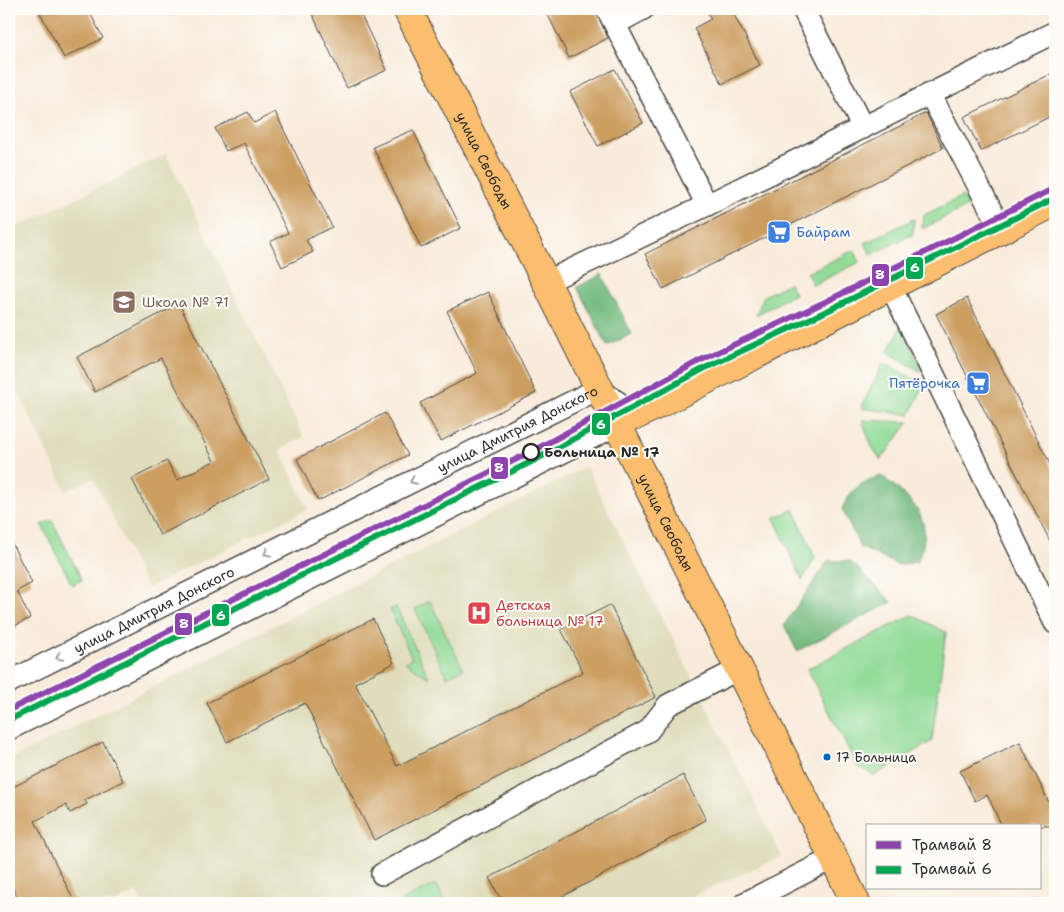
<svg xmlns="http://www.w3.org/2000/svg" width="1064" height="912" viewBox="0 0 1064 912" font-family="'Shantell Sans',sans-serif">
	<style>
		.built { fill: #dfddbb }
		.green { fill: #91db97; stroke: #5e8361 }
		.forest { fill: #74bb80; stroke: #507356 }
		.building { fill: #cc9e61 }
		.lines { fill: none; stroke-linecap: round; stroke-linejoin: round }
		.minor-casing { stroke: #4a4845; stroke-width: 24 }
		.major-casing { stroke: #4a4845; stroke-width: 30 }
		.minor { stroke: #fff; stroke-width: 21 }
		.major { stroke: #fbbd6e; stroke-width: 28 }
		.tram-1-casing { stroke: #fdfcf7; stroke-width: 10 }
		.tram-2-casing { stroke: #fdfcf7; stroke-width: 10 }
		.tram-1 { stroke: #8e44ad; stroke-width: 6 }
		.tram-2 { stroke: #00a651; stroke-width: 6 }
		.oneway { stroke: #a0a0a0 }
		.stop-dot { fill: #fdfcf7; stroke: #2b2b2b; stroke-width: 2.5 }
		.bus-dot { fill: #0065bd; stroke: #fdfcf7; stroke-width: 2 }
		.labels { text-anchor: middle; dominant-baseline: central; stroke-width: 4; stroke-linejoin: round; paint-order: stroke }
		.bus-label { font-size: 13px; fill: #2b2b2b; stroke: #fdfcf7; text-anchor: start }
		.street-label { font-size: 14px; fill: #2b2b2b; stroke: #fdfcf7 }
		.shop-label { font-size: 14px; fill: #366cbe; stroke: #fdfcf7; text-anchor: start }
		.education-label { font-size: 14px; fill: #785e54; stroke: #fdfcf7; text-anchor: start }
		.stop-label { font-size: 14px; font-weight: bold; fill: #2b2b2b; stroke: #fdfcf7; text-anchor: start }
		.health-label { font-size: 14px; fill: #be3a42; stroke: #fdfcf7; text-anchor: start }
		.line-badge { stroke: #fdfcf7; stroke-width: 2 }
		.badge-label { font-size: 14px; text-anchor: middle; font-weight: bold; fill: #fff }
	</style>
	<rect width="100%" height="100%" fill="#fdfcf7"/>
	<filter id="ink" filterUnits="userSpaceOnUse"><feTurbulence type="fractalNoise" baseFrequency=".02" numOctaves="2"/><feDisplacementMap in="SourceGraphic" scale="10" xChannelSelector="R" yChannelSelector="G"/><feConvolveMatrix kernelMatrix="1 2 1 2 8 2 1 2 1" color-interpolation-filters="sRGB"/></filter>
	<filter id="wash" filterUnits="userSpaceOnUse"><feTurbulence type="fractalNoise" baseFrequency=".0096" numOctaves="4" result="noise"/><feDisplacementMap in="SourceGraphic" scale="20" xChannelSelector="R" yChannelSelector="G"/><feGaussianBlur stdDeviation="1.12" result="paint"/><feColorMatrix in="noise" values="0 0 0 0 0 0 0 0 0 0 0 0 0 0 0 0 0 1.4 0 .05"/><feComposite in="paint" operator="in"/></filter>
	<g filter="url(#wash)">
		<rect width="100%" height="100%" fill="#f8ebda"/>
		<!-- built -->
		<path class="built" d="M166,154L304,437L280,450L308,509L147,588L93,478L66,491L9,373V231Z
			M586,467L782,856L677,903H143L137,892L114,903H26L9,868V760Z"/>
		<!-- green -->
		<path class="green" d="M963,196L968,206L922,229L924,215Z
			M914,219L913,234L871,255L865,243Z
			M854,250L860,262L813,285L807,273Z
			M789,283L795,294L756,315L764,296Z
			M901,326L925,374L888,352Z
			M883,363L924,384L910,415L861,408Z
			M862,420L909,422L881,460L872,447Z
			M794,509L815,558L802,580L774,518Z
			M52,520L82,580L72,585L42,525Z
			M430,601L463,669L447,677L415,609Z
			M396,607L429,678L405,662L412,658L390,610Z
			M912,615L946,632L932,741L874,776L857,766L807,669Z
			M434,885L438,887L445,903H400L401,901Z"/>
		<!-- forest -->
		<path class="forest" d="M602,274L632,334L607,346L577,287Z
			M882,476C913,501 937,519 917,562L898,565L860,547L842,509C850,490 861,481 882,476Z
			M828,561H850L892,602L797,651L784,625Z"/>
		<g id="blocks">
			<!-- building -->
			<path class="building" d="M38,9H88L103,38L64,58Z
				M310,9H358L387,70L347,88Z
				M545,9H595L608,38L569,58Z
				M706,9H731L760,65L722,84L694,28L711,19Z
				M615,69L643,123L598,146L570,92Z
				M1055,72V114L981,151L964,117Z
				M248,112L254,123L275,112L332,227L306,240L313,252L282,267L270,242L288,233L244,143L226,151L215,128Z
				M926,113L943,148L663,289L645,254Z
				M413,130L461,228L421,248L373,147Z
				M488,292L536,393L441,441L420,403L477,373L447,311Z
				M967,298L1055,474V551L936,314Z
				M179,304L269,479L160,535L132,479L167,461L177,480L214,461L161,358L95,392L77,357Z
				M385,413L408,455L318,501L297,459Z
				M9,538L32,583L17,591L30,618L9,629Z
				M610,605L656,697L374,840L305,703L227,742L207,703L373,619L394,663L355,683L397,766L583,672L561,629Z
				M103,742L123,781L85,800L87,804L70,813L66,805L35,821L75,903H20L9,881V789Z
				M1020,742L1055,815V826H1002L987,795L975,801L960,771Z
				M683,775L706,820L550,903H503L489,878Z"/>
		</g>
	</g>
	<g filter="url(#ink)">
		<use href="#blocks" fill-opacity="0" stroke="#4a4845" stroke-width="1"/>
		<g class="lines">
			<!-- minor casing -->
			<g class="minor-casing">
				<g id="minor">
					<path d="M607,9L707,205"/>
					<path d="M803,9L863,128"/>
					<path d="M615,24L643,9"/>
					<path d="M930,94L1001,229"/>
					<path d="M546,282L707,205L1055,32"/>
					<path d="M890,285L1055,623"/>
					<path id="s1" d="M9,682L598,389L637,415L9,729"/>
					<path d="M382,874L648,731L668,705L739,669"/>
					<path d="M745,903L833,858"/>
				</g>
			</g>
			<!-- major casing -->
			<g class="major-casing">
				<g id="major">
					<path id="s2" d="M407,9L546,282L856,903"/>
					<path d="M637,415L1055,202"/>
				</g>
			</g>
			<!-- minor -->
			<use href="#minor" class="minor"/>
			<!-- major -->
			<use href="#major" class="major"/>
			<!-- tram-1 casing -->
			<g class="tram-1-casing">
				<path id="tram-1" d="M9,710L531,452L701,360L827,301L1055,188"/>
			</g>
			<!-- tram-2 casing -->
			<g class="tram-2-casing">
				<path id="tram-2" d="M13,718L535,460L705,368L831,309L1055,198"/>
			</g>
			<!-- tram-1 -->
			<use href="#tram-1" class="tram-1"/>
			<!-- tram-2 -->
			<use href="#tram-2" class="tram-2"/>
		</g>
		<!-- one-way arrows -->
		<defs><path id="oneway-chevron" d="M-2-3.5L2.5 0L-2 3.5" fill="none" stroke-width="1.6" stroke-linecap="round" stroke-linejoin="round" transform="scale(1.25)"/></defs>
		<g class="oneway">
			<use href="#oneway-chevron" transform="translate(413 481) rotate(154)"/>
			<use href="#oneway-chevron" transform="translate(267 553) rotate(154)"/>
			<use href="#oneway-chevron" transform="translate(59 657) rotate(154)"/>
		</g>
	</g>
	<!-- icons -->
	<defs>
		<g id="supermarket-square" transform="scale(1.25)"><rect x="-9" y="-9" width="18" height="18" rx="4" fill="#3f7fe0" stroke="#fdfcf7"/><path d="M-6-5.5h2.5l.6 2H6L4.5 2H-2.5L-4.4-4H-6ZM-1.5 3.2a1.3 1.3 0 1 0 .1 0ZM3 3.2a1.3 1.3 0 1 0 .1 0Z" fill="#fff"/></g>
		<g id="school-square" transform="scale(1.25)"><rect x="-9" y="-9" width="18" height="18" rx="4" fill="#8d6e63" stroke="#fdfcf7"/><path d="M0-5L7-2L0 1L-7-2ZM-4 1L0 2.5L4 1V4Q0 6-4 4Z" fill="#fff"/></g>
		<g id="hospital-square" transform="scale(1.25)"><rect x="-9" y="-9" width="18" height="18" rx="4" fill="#e0444e" stroke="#fdfcf7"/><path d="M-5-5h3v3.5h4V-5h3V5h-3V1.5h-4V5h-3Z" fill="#fff"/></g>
	</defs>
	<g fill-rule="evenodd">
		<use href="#supermarket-square" x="779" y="232"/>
		<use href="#school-square" x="124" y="302"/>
		<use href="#supermarket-square" x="978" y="383"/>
		<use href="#hospital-square" x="479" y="613"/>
	</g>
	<!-- markers -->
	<circle class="stop-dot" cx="531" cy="452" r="8"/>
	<circle class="bus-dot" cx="827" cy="757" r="4.5"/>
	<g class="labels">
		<!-- bus labels -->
		<g class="bus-label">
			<text x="836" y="757">17 Больница</text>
		</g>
		<!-- street labels -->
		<g class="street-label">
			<text stroke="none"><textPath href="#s2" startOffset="170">улица Свободы</textPath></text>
			<text stroke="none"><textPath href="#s1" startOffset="568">улица Дмитрия Донского</textPath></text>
			<text stroke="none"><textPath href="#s2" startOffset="575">улица Свободы</textPath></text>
			<text stroke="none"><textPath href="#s1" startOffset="162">улица Дмитрия Донского</textPath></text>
		</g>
		<!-- shop labels -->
		<g class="shop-label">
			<text x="796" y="232">Байрам</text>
			<text x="960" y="383" text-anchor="end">Пятёрочка</text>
		</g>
		<!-- education labels -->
		<g class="education-label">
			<text x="142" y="302">Школа № 71</text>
		</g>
		<!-- stop labels -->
		<g class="stop-label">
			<text x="544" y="452">Больница № 17</text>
		</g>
		<!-- health labels -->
		<g class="health-label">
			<text x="496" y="605">Детская<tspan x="496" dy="16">больница № 17</tspan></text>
		</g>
	</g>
	<g class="line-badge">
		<rect x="905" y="256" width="19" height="24" rx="5" fill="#00a651"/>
		<rect x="871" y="263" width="19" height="24" rx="5" fill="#8e44ad"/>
		<rect x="591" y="412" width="20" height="24" rx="5" fill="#00a651"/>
		<rect x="490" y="456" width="19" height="24" rx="5" fill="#8e44ad"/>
		<rect x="211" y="603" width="19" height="24" rx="5" fill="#00a651"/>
		<rect x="174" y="612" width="19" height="24" rx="5" fill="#8e44ad"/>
	</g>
	<g class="badge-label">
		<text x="915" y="272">6</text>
		<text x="880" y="279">8</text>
		<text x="601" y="429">6</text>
		<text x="499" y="472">8</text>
		<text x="221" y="620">6</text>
		<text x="184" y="628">8</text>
	</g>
	<!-- margin -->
	<rect width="1064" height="912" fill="none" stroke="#fdfcf7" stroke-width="30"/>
	<!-- legend -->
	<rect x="866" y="824" width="175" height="65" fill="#fdfcf7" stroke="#a9a8a5"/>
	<rect x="876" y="841" width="25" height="8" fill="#8e44ad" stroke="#a9a8a5"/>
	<text x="912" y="850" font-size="15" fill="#2b2b2b">Трамвай 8</text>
	<rect x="876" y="866" width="25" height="8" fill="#00a651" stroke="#a9a8a5"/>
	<text x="912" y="874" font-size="15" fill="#2b2b2b">Трамвай 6</text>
</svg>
